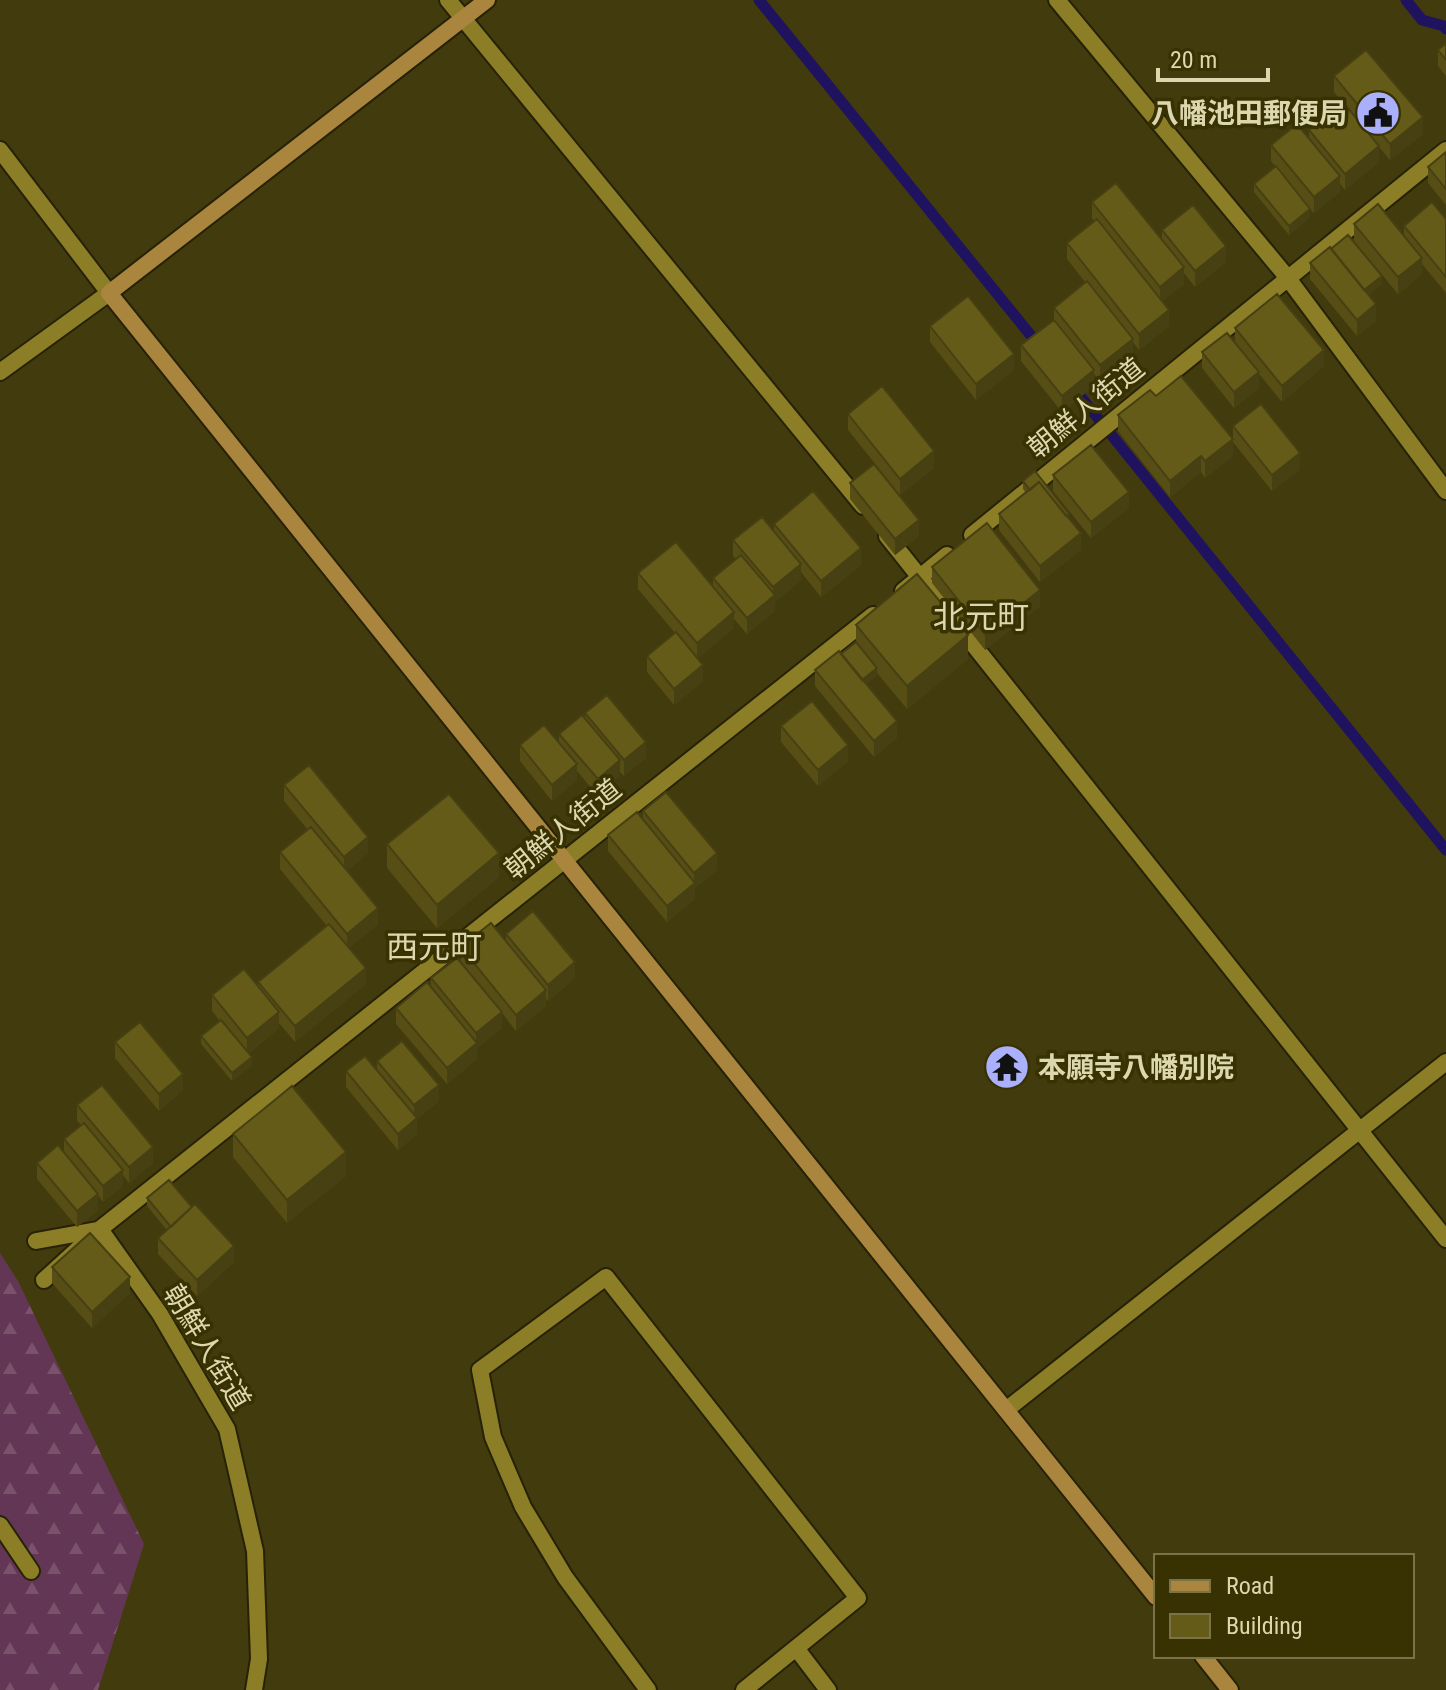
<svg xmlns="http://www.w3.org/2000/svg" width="1446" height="1690" viewBox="0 0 1446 1690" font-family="'Roboto Condensed','Noto Sans JP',sans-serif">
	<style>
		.forest { fill: url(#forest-firs) }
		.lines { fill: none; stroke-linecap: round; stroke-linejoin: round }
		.stream { stroke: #1f1360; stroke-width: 11 }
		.street-casing { stroke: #262207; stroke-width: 20 }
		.secondary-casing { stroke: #262207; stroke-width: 20 }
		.street { stroke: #8b7e27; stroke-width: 16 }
		.secondary { stroke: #aa853e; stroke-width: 16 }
		.wall { fill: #574e16 }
		.shaded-wall { fill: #474012 }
		.building { fill: #655b19; stroke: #474012; stroke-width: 2 }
		.labels { text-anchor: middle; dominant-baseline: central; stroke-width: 7; stroke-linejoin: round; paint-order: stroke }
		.poi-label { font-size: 28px; font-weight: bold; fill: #ddd7af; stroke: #383101; text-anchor: end }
		.street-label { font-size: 28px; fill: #ddd7af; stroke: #383101 }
		.quarter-label { font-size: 32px; fill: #ddd7af; stroke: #383101 }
	</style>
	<defs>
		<pattern id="forest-firs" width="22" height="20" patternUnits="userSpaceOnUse" patternTransform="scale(2)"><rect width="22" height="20" fill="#643655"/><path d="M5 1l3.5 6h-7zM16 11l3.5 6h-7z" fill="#7a526b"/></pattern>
	</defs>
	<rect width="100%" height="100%" fill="#423b0d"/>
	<!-- forest -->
	<path class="forest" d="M0,1253L18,1281L144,1544L98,1690H0Z"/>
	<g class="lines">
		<!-- stream -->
		<path class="stream" d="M759,0L1041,348
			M1406,0L1422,20L1444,26L1446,29
			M1072,386L1446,850"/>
		<!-- street casing -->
		<g class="street-casing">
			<path id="street" d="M448,0L863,506
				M1057,0L1287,277L1446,491
				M0,150L109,293L0,372
				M972,535L1446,150
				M887,536L1446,1239
				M903,591L947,555
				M100,1229L160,1314L227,1429L255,1551L259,1659L254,1690
				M36,1241L97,1230
				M44,1280L100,1229L873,615
				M1006,1410L1446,1062
				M0,1525L31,1571
				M648,1690L565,1577L523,1507L493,1437L480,1370L606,1277L858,1598L796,1648
				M744,1690L796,1648L828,1690"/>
		</g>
		<!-- secondary casing -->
		<g class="secondary-casing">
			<path id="secondary" d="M487,0L109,293L1156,1597
				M1203,1656L1230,1690"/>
		</g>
		<!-- street -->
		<use href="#street" class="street"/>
		<!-- secondary -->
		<use href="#secondary" class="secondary"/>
	</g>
	<!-- wall -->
	<path class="wall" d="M1446,43V76L1438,66V50Z
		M1334,76L1423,134L1390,160L1379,147V162L1345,190L1340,184V192L1314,213L1310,209V217L1289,235L1254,192V184L1275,166L1271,161V145L1309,138V130L1343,103L1334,92Z
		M1446,152V205L1428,183V167Z
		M1092,202L1162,239V230L1226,262L1195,287L1184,273V284L1162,301L1169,326L1139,350L1133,342V355L1100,381L1094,374V386L1062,412L1021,361V345L1054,320V308L1085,282L1067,259V243L1094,221L1092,218Z
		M1446,219V293L1422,264V274L1398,294L1354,241V224L1404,235V226Z
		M1310,263L1382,284L1368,295L1376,321L1357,336L1310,279Z
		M930,326L1014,370L976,400L930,342Z
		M1235,328L1324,366L1282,402L1259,374V388L1234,408L1202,368V352L1235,342Z
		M1156,396L1233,439V426L1300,469L1272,491L1233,442V456L1205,478L1201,472L1170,497L1118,431V415Z
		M848,414L934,468L900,495L848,430Z
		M1053,475L1129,508L1091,538L1053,491Z
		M1023,481L1069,518L1081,550L1040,582L999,530V514L1026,493L1023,489Z
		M850,483L919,536L895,555L850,499Z
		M774,524L861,565L821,597L801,572V580L775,602V611L747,634L734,619V628L698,658L703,681L674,705L647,672V656L675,633L638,589V573L713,587V578L736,559L733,556V540L774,531Z
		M932,567L1040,606L985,650L932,583Z
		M856,625L968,659L907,709L877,673V676L866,684L897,738L874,757L815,686V670L841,654L856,643Z
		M585,713L646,758L624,776L620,772V776L598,796L577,771V780L552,801L520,761V745L559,743V734L585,718Z
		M781,726L848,761L818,786L781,742Z
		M284,785L368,853L347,871L378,924L349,948L366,984L295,1042L279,1023V1028L249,1053L252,1065L232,1081L201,1044V1036L220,1021L212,1011V995L258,987V982L327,926L280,869V852L308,830L284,801Z
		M643,811L717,870L695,888V899L667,922L608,851V835L643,819Z
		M387,844L499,877L437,928L387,868Z
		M506,934L575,978L548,1001L546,999V1006L516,1031L502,1013V1028L477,1048V1059L447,1084L396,1024V1008L431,987V978L461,963V947L506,941Z
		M115,1042L183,1090L159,1111L115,1058Z
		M377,1061L439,1101L417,1119V1134L398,1150L346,1087V1071L377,1070Z
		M77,1105L153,1163L129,1183L123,1175V1186L103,1202L98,1195V1210L77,1227L37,1179V1163L64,1153V1139L81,1125L77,1121Z
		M233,1134L346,1176L287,1223L233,1157Z
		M147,1198L234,1262L197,1296L158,1254V1238L167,1230L147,1206Z
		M52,1267L130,1293L92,1328L52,1283Z"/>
	<!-- shaded-wall -->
	<path class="shaded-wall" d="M1423,117V134L1390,160V144Z
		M1379,146V162L1345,190V174Z
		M1340,176V192L1314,213V197Z
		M1310,209V217L1289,235V226Z
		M1226,246V262L1195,287V271Z
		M1422,258V274L1398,294V277Z
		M1184,267V284L1160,303V287Z
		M1382,276V284L1362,300V292Z
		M1376,304V321L1357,336V320Z
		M1169,310V326L1139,350V334Z
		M1133,339V355L1100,381V365Z
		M1324,350V366L1282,402V386Z
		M1014,354V370L976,400V384Z
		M1094,370V386L1062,412V396Z
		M1259,372V388L1234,408V392Z
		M1233,439V456L1205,478V461Z
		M934,451V468L900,495V479Z
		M1300,453V469L1272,491V475Z
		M1201,456V472L1170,497V481Z
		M1129,492V508L1091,538V522Z
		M919,520V536L895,555V539Z
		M1081,533V550L1040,582V566Z
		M861,548V565L821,597V581Z
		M801,564V580L775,602V611L747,634V618L773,597V587Z
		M1040,590V606L985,650V634Z
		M734,612V628L697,659V643Z
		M968,635V659L907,709V686Z
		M703,665V681L674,705V689Z
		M877,668V676L862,688V680Z
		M897,721V738L874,757V741Z
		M646,742V758L624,776V760Z
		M848,745V761L818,786V770Z
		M620,760V776L598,796V779Z
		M577,764V780L552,801V785Z
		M368,837V853L344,874V857Z
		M499,853V877L437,928V905Z
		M717,853V870L695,888V899L667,922V906L694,884V873Z
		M378,908V924L347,950V934Z
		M575,962V978L548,1001V985Z
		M366,968V984L295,1042V1026Z
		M546,990V1006L516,1031V1015Z
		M279,1012V1028L247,1054V1038Z
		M502,1012V1028L477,1048V1059L447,1084V1068L476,1044V1033Z
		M252,1057V1065L232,1081V1073Z
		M183,1074V1090L159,1111V1094Z
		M439,1085V1101L417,1119V1134L398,1150V1134L414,1121V1105Z
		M153,1147V1163L129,1183V1167Z
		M346,1152V1176L287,1223V1200Z
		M123,1170V1186L103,1202V1186Z
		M98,1194V1210L77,1227V1211Z
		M234,1246V1262L197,1296V1280Z
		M130,1277V1293L92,1328V1312Z"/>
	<!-- building -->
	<path class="building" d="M1446,43V60L1438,50Z
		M1366,50L1423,117L1390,144L1334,76Z
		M1343,102L1379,146L1345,174L1309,130Z
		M1297,124L1340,176L1314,197L1271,145Z
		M1446,152V189L1428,167Z
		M1276,166L1310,209L1289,226L1254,184Z
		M1116,183L1184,267L1160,287L1092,202Z
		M1432,202L1446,219V277L1404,226Z
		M1378,204L1422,258L1398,277L1354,224Z
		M1193,205L1226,246L1195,271L1162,230Z
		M1097,219L1169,310L1139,334L1067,243Z
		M1348,235L1382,276L1364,290L1331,249Z
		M1330,247L1376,304L1357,320L1310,263Z
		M1087,281L1133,339L1100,365L1054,308Z
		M1277,294L1324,350L1282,386L1235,328Z
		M968,296L1014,354L976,384L930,326Z
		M1054,320L1094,370L1062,396L1021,345Z
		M1227,333L1259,372L1234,392L1202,352Z
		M1181,376L1233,439L1205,461L1201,456L1170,481L1118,415L1150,390L1156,396Z
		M882,386L934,451L900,479L848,414Z
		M1261,404L1300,453L1272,475L1233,426Z
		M1091,445L1129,492L1091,522L1053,475Z
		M874,464L919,520L895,539L850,483Z
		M1035,471L1069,514L1066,516L1039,482L1030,490L1023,481Z
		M1039,482L1081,533L1040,566L999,514Z
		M813,491L861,548L821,581L774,524Z
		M762,517L801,564L773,587L733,540Z
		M987,523L1040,590L985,634L932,567Z
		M676,542L734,612L697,643L638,573Z
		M741,555L775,595L747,618L713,578Z
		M917,574L968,635L907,686L856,625Z
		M676,632L703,665L674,689L647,656Z
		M856,642L877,668L862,680L841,654Z
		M839,651L897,721L874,741L815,670Z
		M607,695L646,742L624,760L585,713Z
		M812,701L848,745L818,770L781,726Z
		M582,715L620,760L598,779L559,734Z
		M544,725L577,764L552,785L520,745Z
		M309,765L368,837L344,857L284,785Z
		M666,792L717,853L694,873L643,811Z
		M449,794L499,853L437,905L387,844Z
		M637,812L695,883L667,906L608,835Z
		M311,827L378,908L347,934L280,852Z
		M533,911L575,962L548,985L506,934Z
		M491,923L546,990L516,1015L461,947Z
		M329,924L366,968L295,1026L258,982Z
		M457,958L502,1012L476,1033L431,978Z
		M244,969L279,1012L247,1038L212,995Z
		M427,982L477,1043L447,1068L396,1008Z
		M221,1020L252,1057L232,1073L201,1036Z
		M140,1022L183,1074L159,1094L115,1042Z
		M402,1041L439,1085L414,1105L377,1061Z
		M365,1056L417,1118L398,1134L346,1071Z
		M102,1085L153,1147L129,1167L77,1105Z
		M292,1086L346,1152L287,1200L233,1134Z
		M84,1123L123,1170L103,1186L64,1139Z
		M58,1145L98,1194L77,1211L37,1163Z
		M169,1180L192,1207L171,1227L147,1198Z
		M195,1204L234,1246L197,1280L158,1238Z
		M90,1233L130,1277L92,1312L52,1267Z"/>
	<!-- icons -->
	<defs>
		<g id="civic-disc" transform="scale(2.3)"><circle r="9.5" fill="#aab0fb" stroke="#383101"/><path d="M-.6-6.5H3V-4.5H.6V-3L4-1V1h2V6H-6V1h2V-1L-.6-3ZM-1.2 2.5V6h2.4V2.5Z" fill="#111"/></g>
		<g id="temple-disc" transform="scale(2.3)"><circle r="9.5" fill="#aab0fb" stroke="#383101"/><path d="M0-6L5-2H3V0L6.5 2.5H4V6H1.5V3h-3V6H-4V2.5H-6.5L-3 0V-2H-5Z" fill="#111"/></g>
	</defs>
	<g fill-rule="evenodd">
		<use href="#civic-disc" x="1378" y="113"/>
		<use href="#temple-disc" x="1007" y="1067"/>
	</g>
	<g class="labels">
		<!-- poi labels -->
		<g class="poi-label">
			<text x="1347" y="113">八幡池田郵便局</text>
			<text x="1038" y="1067" text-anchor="start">本願寺八幡別院</text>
		</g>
		<!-- street labels -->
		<g class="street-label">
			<text transform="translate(1086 408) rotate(-39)">朝鮮人街道</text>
			<text transform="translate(563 829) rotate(-39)">朝鮮人街道</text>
			<text transform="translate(207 1347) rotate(59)">朝鮮人街道</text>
		</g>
		<!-- quarter labels -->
		<g class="quarter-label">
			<text x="981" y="617">北元町</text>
			<text x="434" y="947">西元町</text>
		</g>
	</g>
	<!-- legend -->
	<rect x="1154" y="1554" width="260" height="104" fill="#383101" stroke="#7a7347" stroke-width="2"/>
	<rect x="1170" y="1580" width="40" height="12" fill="#aa853e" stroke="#7a7347" stroke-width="2"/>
	<text x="1226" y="1594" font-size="24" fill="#ddd7af">Road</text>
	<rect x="1170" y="1614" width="40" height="24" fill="#655b19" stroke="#7a7347" stroke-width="2"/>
	<text x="1226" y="1634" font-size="24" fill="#ddd7af">Building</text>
	<!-- scale -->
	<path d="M1158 68v12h110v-12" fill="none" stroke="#ddd7af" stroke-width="4"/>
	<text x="1170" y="68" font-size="24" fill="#ddd7af" stroke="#383101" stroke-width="6" paint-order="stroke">20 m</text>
</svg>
